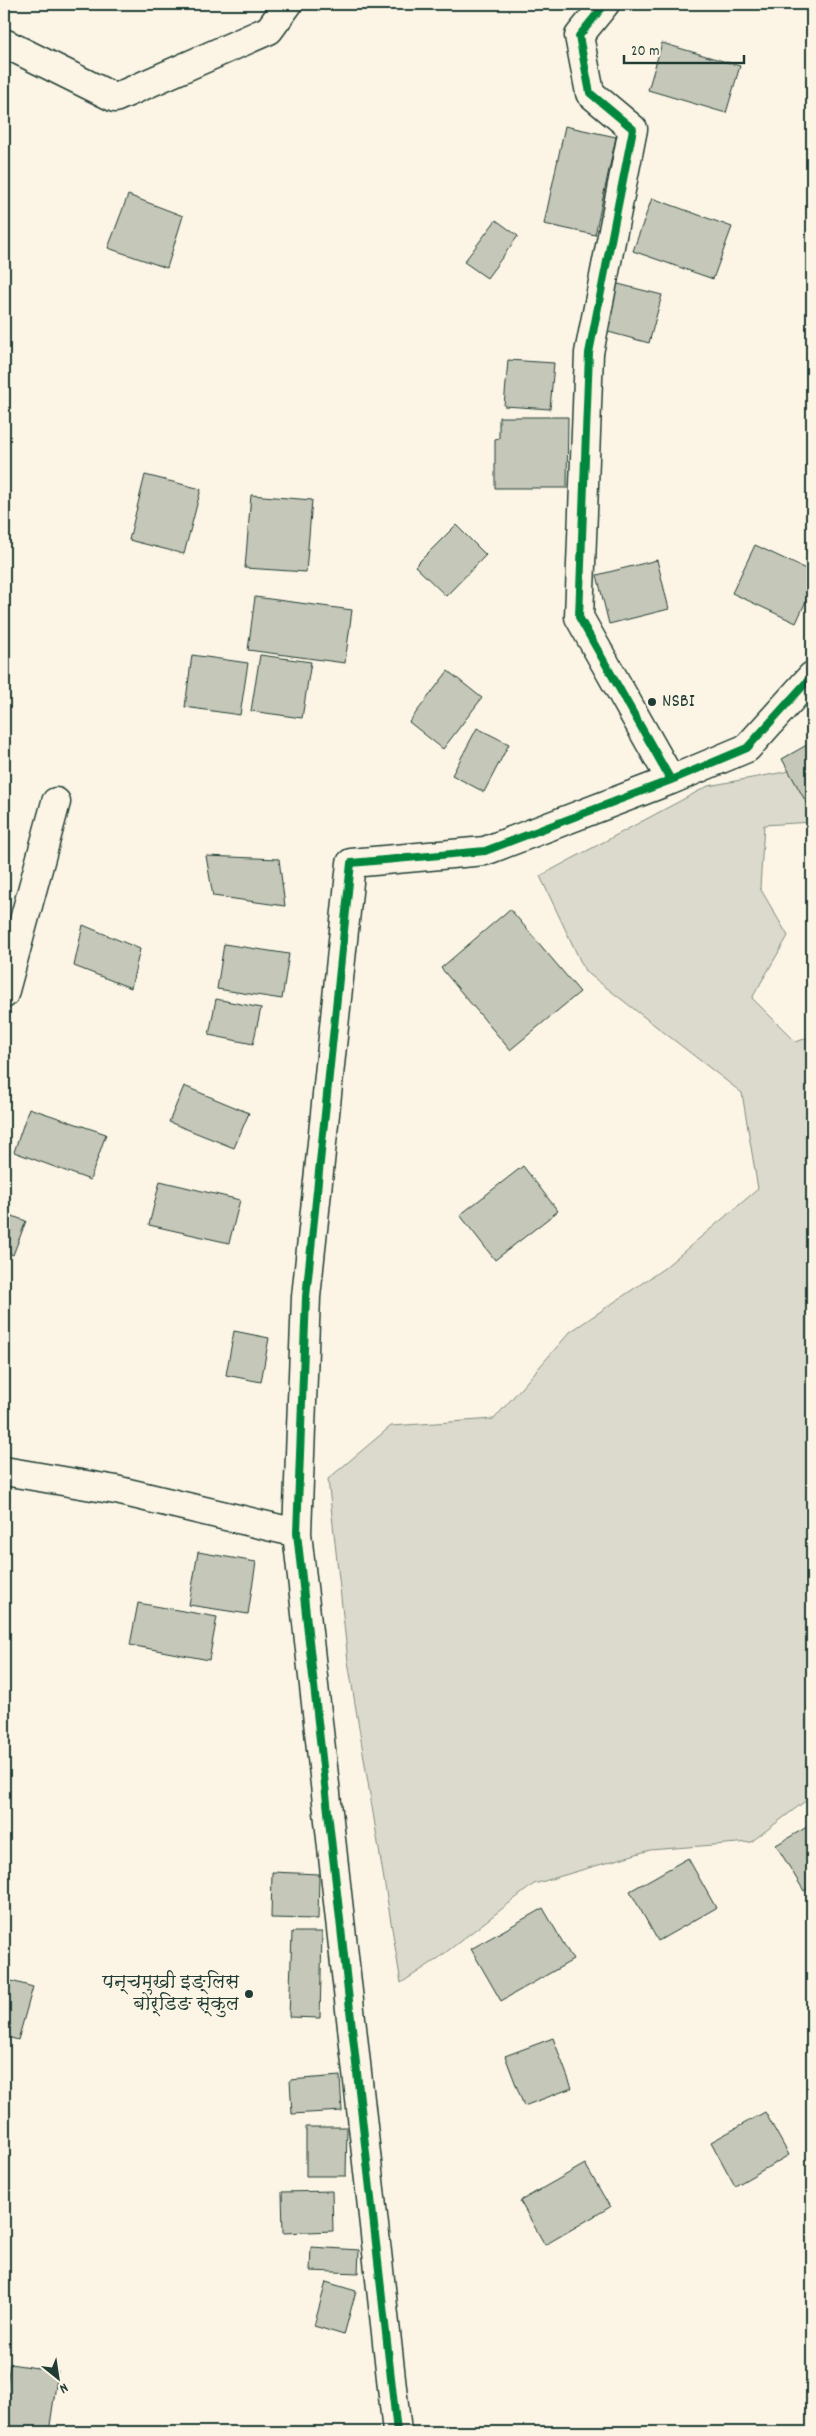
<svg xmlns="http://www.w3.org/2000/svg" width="816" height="2436" viewBox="0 0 816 2436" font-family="Dekko,'Playpen Sans Deva',sans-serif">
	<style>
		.green { fill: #dcdacc; stroke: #7e8c80 }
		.building { fill: #c5c7b9; stroke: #1f3d34 }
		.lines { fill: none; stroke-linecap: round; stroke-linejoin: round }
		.street-casing { stroke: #1f3d34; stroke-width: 31 }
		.street { stroke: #fcf5e5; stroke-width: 28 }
		.cycleway-casing { stroke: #fcf5e5; stroke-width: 11 }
		.cycleway { stroke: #00873e; stroke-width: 8 }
		.poi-dot { fill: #1f3d34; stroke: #fcf5e5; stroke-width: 2 }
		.labels { text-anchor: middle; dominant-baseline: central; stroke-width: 5; stroke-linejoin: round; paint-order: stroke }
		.poi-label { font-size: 19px; fill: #1f3d34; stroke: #fcf5e5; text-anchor: start }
	</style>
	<rect width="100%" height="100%" fill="#fcf5e5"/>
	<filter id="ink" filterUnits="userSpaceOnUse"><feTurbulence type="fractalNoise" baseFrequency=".02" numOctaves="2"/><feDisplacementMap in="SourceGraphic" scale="10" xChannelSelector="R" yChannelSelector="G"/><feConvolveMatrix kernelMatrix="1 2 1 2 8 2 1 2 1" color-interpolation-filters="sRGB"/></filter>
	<g filter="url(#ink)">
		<!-- green -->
		<path class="green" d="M812,767V822L764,825L760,888L788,936L752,998L796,1042L812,1036V1796L751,1842L650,1850L534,1884L436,1960L401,1983L348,1661L328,1479L391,1426L494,1419L570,1332L663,1269L758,1189L742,1093L585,971L540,876L708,786Z"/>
		<!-- building -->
		<path class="building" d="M662,43L740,66L726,113L648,90Z
			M565,126L616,137L595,235L544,224Z
			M128,195L183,216L167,268L108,248Z
			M652,198L732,227L713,279L633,251Z
			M496,220L518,236L487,278L464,262Z
			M614,283L662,295L649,343L601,330Z
			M508,360L554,363L550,409L504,406Z
			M499,417H568L567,488H495V439L499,438Z
			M145,475L201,489L184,554L129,540Z
			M251,495L312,500L306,572L245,568Z
			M456,525L486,555L446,596L415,566Z
			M755,545L812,572V588L796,623L732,593Z
			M657,560L669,609L609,624L597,575Z
			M255,597L352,610L345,663L248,650Z
			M192,655L248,663L240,715L185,707Z
			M260,655L311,662L302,718L251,711Z
			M448,671L482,698L443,749L409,722Z
			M477,728L509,744L484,792L452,775Z
			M812,742V808L810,809L782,759Z
			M206,856L279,859L285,906L213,896Z
			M510,909L580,992L510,1050L441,968Z
			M83,925L140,949L131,988L74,966Z
			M224,944L289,954L282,999L217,989Z
			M216,999L261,1008L253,1044L209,1035Z
			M184,1086L249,1113L234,1148L169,1122Z
			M29,1108L106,1134L90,1180L14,1152Z
			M523,1166L558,1211L495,1260L460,1215Z
			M160,1181L240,1200L229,1243L149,1225Z
			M4,1213L26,1221L13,1255L4,1251Z
			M234,1331L269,1338L261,1382L226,1375Z
			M198,1552L256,1562L248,1614L189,1605Z
			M138,1603L217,1617L209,1660L130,1645Z
			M812,1824V1886L804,1891L776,1845Z
			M688,1858L716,1908L658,1941L630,1891Z
			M272,1872L319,1874L318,1919L271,1918Z
			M543,1908L573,1960L501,2001L471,1949Z
			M292,1932H322L320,2018L289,2017Z
			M4,1979L33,1987L18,2040L4,2036Z
			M553,2038L572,2088L524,2106L505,2056Z
			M340,2076L342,2111L292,2114L290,2080Z
			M765,2112L789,2155L735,2186L711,2142Z
			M306,2127H347L346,2176H306Z
			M585,2164L610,2207L545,2245L520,2201Z
			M332,2191L333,2231L283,2233L282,2192Z
			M311,2247L359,2250L358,2273L310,2271Z
			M326,2282L356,2291L344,2335L314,2326Z
			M10,2364L58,2371L49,2432H4V2403Z"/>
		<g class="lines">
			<!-- street casing -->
			<g class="street-casing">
				<path id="street" d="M605,4L579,36L590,93L633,129L589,353L579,617L671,780
					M4,43L115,98L269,30L288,4
					M4,994L56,802
					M4,1471L116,1490L297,1533
					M397,2432L297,1533L306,1297L351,863L485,851L671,780L747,748L812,676"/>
			</g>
			<!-- street -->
			<use href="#street" class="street"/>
			<!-- cycleway casing -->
			<g class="cycleway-casing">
				<path id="cycleway" d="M605,4L579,36L590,93L633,129L589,353L579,617L671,780
					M397,2432L297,1533L306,1297L351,863L485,851L671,780L747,748L812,676"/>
			</g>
			<!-- cycleway -->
			<use href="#cycleway" class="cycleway"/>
		</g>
	</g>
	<!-- markers -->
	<g class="poi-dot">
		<circle cx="652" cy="702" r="5"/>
		<circle cx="249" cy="1994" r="5"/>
	</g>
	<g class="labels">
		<!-- poi labels -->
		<g class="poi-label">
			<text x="662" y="702">NSBI</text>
			<text x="239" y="1983" text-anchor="end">पन्चमुखी इङ्लिस<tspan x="239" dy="22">बोर्डिङ स्कुल</tspan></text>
		</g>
	</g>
	<!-- margin -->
	<rect width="816" height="2436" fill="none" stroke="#fcf5e5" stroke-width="20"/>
	<rect x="10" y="10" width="796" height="2416" fill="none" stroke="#1f3d34" stroke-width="2" filter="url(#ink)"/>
	<!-- north arrow -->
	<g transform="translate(58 2378) rotate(150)" stroke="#fcf5e5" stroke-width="4" paint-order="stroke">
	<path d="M0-4L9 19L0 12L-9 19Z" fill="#1f3d34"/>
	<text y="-8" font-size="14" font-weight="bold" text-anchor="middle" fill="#1f3d34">N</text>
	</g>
	<!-- scale -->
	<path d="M624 55v8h120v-8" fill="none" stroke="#1f3d34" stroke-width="2.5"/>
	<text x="631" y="55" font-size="15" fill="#1f3d34" stroke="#fcf5e5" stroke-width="4" paint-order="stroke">20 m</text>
</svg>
